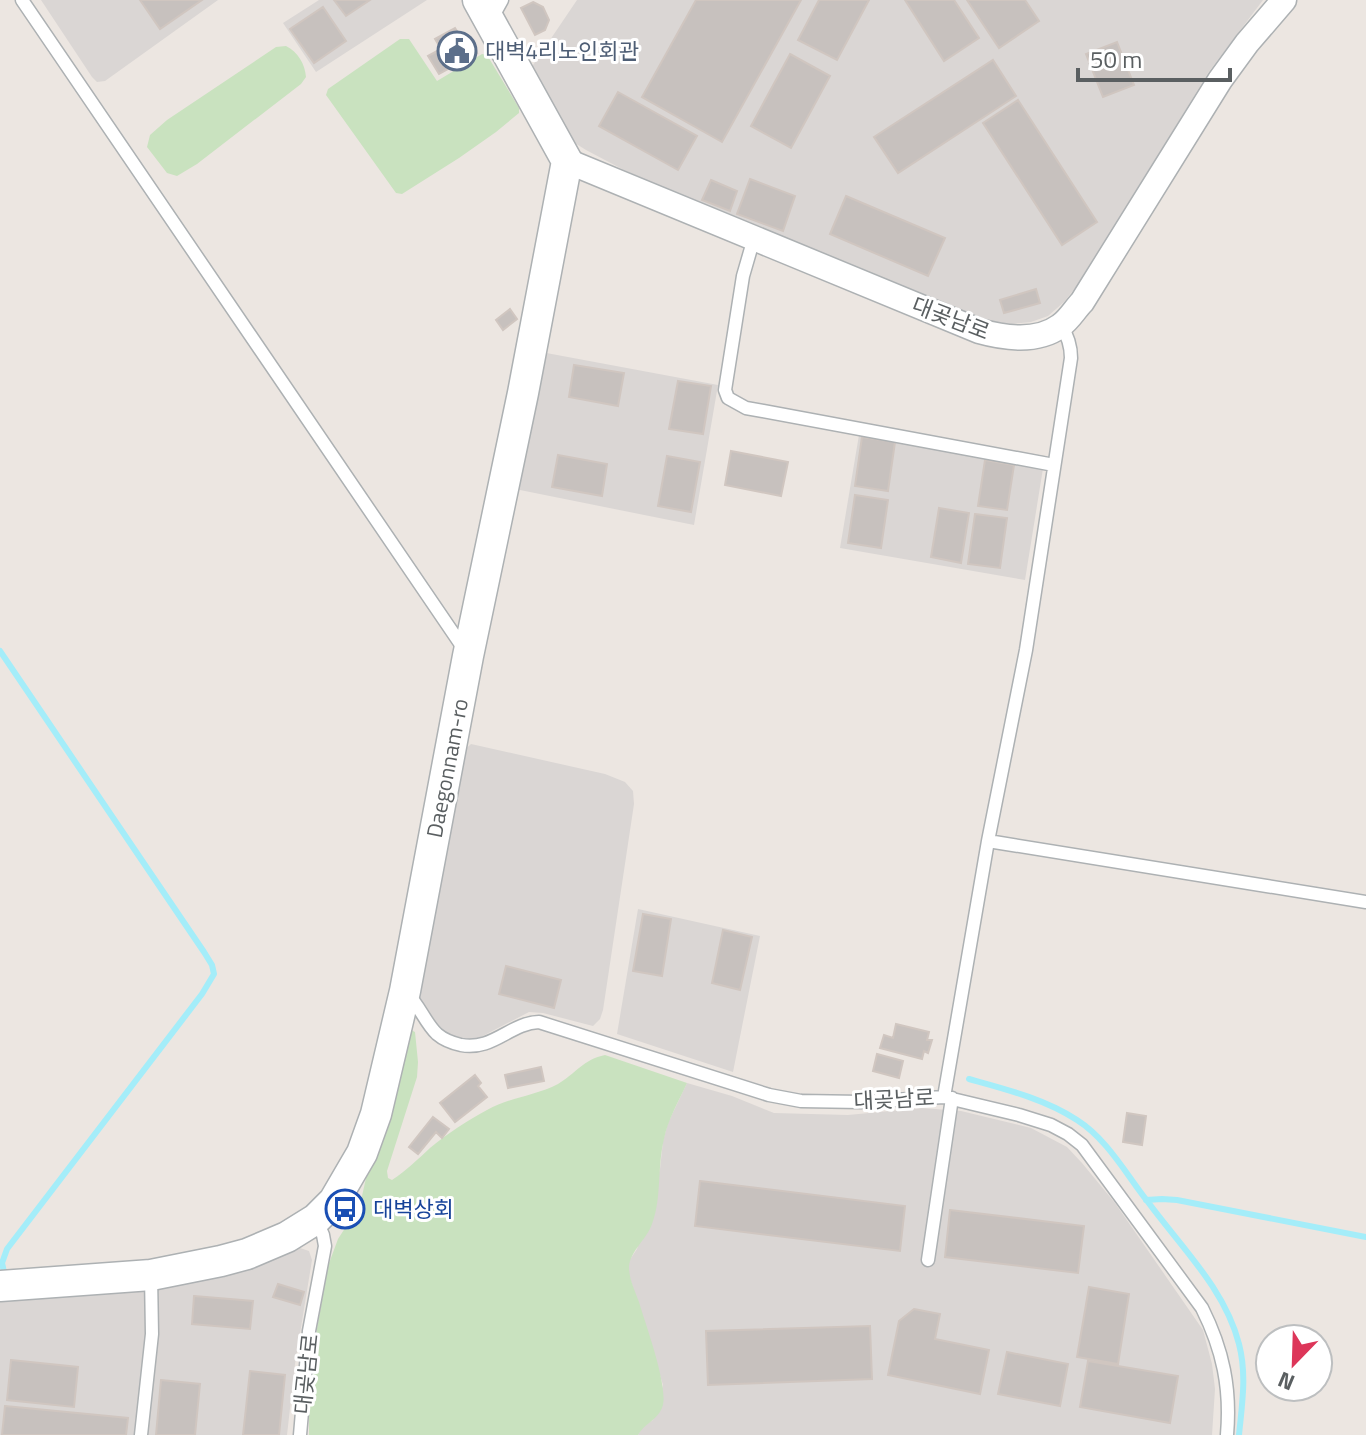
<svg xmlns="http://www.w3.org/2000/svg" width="1366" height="1435" viewBox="0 0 1366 1435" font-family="'Titillium Web','Noto Sans KR',sans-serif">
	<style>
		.industrial { fill: #dad6d4 }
		.green { fill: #c9e2bf }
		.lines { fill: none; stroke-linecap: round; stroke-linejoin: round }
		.stream { stroke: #a4edf9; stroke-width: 6 }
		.building { fill: #c7c1be; stroke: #d0c6c0; stroke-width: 2 }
		.service-casing { stroke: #adb1b3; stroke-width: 15 }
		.minor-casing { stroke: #adb1b3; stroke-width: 27 }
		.tertiary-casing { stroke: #adb1b3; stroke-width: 33 }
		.service { stroke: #fff; stroke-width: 12 }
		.minor { stroke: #fff; stroke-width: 24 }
		.tertiary { stroke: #fff; stroke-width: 30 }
		.labels { text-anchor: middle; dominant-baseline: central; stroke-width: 6; stroke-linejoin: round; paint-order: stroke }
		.service-label { font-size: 22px; fill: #4e5e75; stroke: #fff; text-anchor: start }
		.street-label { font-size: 22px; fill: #5a5f61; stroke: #fff }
		.transit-label { font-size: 22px; fill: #164399; stroke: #fff; text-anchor: start }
	</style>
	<rect width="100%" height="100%" fill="#ece6e1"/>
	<!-- industrial -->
	<path class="industrial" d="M41,0H218L105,81L97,82L92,77Z
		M319,0H427L316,72L283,23Z
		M577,0H1263L1208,73L1086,274L1064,302L1048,316L1031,322L1012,324L986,321L686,197L624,170L586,150L570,140L529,71Z
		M541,352L718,385L694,525L515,489Z
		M861,423L1045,456L1025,580L840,548Z
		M471,744L605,774L625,782L633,791L634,804L603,1010L600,1019L593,1026L543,1013L529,1012L477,1039L467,1040L451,1037L442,1031L414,993L460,754Z
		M638,909L760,936L733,1072L617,1034Z
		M687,1083L732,1096L774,1113L848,1115L922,1108L961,1111L1031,1128L1067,1147L1082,1163L1115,1203L1203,1330L1212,1364L1215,1389L1212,1435H638L643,1426L653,1420L663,1385L629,1275V1261L637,1249L660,1169L663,1141L668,1123Z
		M297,1247L309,1251L312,1260L295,1364L287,1435H0V1298Z"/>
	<!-- green -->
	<path class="green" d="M400,39H409L437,81L482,54L487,55L519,108V113L496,132L459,158L402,194L396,193L326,95L328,89Z
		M286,46C298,52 305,64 306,77L301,84L197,164L177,176L167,173L147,147L150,135L167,120L276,47Z
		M411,1030L415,1032L418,1062L417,1077L387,1171L388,1178L392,1180C406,1171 418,1159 430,1148C447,1134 468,1120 487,1110C510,1097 535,1096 558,1084C575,1074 584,1059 605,1055L687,1083C679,1101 668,1119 664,1139C657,1167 662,1198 652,1224C647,1239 630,1251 629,1267C629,1279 635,1291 639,1302C645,1323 670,1390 662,1408C657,1420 644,1424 638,1435H309V1406L315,1340L328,1266L338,1239L360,1205L368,1169Z"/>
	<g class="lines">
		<!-- stream -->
		<path class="stream" d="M0,651L204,952L212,965L214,974L202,994L7,1249L2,1263L4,1272
			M969,1079C1005,1089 1045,1099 1077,1120C1107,1139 1126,1174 1148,1202C1181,1247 1225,1289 1239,1344C1247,1375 1242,1404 1239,1435
			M1146,1200L1162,1199L1177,1200L1366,1237"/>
	</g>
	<!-- building -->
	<path class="building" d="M140,0H202L160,29Z
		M334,0H370L346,16Z
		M696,0H801L722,142L642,97Z
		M819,0H869L837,60L798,40Z
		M905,0H954L979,38L944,61Z
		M967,0H1025L1039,21L999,48Z
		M533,2L543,7L549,20L545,30L535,35L521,8Z
		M323,7L346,41L314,63L290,29Z
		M455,28L462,39L467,36L477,53L439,74L428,56L441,49L435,39Z
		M1117,42L1134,85L1103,97L1086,54Z
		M790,54L830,76L791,148L751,126Z
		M993,60L1016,96L898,173L874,137Z
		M618,92L697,136L678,170L599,126Z
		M1018,100L1097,222L1062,245L983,123Z
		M750,179L795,196L783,231L737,214Z
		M711,180L737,191L730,211L702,200Z
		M846,196L945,238L928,276L830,234Z
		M1036,289L1040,303L1004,313L1000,300Z
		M510,309L517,319L503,330L496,320Z
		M574,365L624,373L618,406L569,397Z
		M678,381L711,386L703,434L669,429Z
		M862,437L895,442L888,491L855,486Z
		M731,451L788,462L781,496L725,485Z
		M558,455L607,464L602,496L552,487Z
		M667,456L700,462L691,512L658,506Z
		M985,460L1014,465L1007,510L978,506Z
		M855,495L888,500L881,548L848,543Z
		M939,508L969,513L961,563L931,557Z
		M975,514L1007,518L1000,568L968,564Z
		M643,914L671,919L662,976L633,971Z
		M723,930L752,937L740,990L712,983Z
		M506,966L561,980L554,1008L499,994Z
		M896,1024L929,1032L927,1040H932L928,1053L924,1051L922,1059L880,1048L884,1035L893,1038Z
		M877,1054L903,1061L899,1078L873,1071Z
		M541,1067L544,1081L508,1088L505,1075Z
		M475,1075L481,1083L478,1086L487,1097L455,1122L440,1103Z
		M1127,1113L1146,1116L1142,1145L1123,1142Z
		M433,1117L449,1129L442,1138L436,1132L418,1154L409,1147Z
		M700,1181L905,1206L900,1251L695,1226Z
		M950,1210L1084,1226L1078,1273L945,1257Z
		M278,1284L304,1292L300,1305L273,1297Z
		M1089,1287L1129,1294L1118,1364L1077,1357Z
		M194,1296L253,1301L250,1329L192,1324Z
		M914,1309L940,1314L935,1339L989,1350L980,1394L888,1375L899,1321Z
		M870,1326L872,1379L708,1385L706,1331Z
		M1007,1352L1068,1364L1060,1406L998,1394Z
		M11,1360L78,1367L74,1407L7,1400Z
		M1088,1361L1178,1376L1170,1423L1080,1407Z
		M250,1371L285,1375L279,1435H243Z
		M161,1380L200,1384L195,1435H156Z
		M5,1406L128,1418L126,1435H2Z"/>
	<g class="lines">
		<!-- service casing -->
		<g class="service-casing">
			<path id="service" d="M22,0L466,652
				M492,18L502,0
				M754,238L743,276L725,390L728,398L746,408L763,411L1054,465
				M988,841L1366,902
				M407,993C419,1005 426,1024 437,1034C444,1040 452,1043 461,1045C493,1051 510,1023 539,1022L769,1095L801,1101L861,1102L944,1097L1019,1115L1051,1125L1068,1134L1082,1145L1202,1308C1223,1350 1231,1388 1227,1435
				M944,1097L988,841L1026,650L1071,358C1071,345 1068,336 1061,325
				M928,1260L952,1098
				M141,1435L152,1334L151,1275
				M300,1435L309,1331L325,1246L323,1235L316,1219"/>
		</g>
		<!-- minor casing -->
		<g class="minor-casing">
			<path id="minor" d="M567,161L979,331C1004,338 1037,343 1060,326C1069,320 1075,309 1082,302L1220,80L1247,43L1284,0"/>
		</g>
		<!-- tertiary casing -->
		<g class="tertiary-casing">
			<path id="tertiary" d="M0,1286L151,1275L221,1261L247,1254L287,1237L316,1219L334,1201L362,1153L376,1114L405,991L468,656L523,393L567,161L478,0"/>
		</g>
		<!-- service -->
		<use href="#service" class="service"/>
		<!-- minor -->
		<use href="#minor" class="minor"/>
		<!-- tertiary -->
		<use href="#tertiary" class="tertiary"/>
	</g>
	<!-- icons -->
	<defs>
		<g id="civic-ring" transform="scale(2)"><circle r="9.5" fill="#fff" stroke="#5c6f8a" stroke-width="1.5"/><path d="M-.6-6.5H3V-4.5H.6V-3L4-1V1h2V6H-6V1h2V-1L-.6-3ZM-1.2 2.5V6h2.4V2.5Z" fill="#5c6f8a"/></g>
		<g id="bus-ring" transform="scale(2)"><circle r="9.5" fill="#fff" stroke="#1a4fb4" stroke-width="1.5"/><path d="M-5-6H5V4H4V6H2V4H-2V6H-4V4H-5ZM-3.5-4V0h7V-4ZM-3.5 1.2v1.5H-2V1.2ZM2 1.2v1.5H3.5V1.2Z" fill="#1a4fb4"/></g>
	</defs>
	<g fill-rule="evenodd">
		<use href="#civic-ring" x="457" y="51"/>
		<use href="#bus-ring" x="345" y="1209"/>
	</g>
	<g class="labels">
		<!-- service labels -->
		<g class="service-label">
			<text x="485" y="51">대벽4리노인회관</text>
		</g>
		<!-- street labels -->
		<g class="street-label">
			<text transform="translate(951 318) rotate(21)">대곶남로</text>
			<text transform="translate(447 768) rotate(-79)">Daegonnam-ro</text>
			<text transform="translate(894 1099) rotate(-3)">대곶남로</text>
			<text transform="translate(306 1374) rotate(-84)">대곶남로</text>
		</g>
		<!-- transit labels -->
		<g class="transit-label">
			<text x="373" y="1209">대벽상회</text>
		</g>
	</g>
	<!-- north arrow -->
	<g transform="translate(1294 1363) rotate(203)"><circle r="38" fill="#ffffff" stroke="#bdbfc0" stroke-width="2"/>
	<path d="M0-6L14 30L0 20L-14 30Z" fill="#dd3659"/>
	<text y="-12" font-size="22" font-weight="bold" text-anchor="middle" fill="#5a5f61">N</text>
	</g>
	<!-- scale -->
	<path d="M1078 68v12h152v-12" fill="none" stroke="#5a5f61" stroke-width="4"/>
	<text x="1090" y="68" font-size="24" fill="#5a5f61" stroke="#ffffff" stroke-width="6" paint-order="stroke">50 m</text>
</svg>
